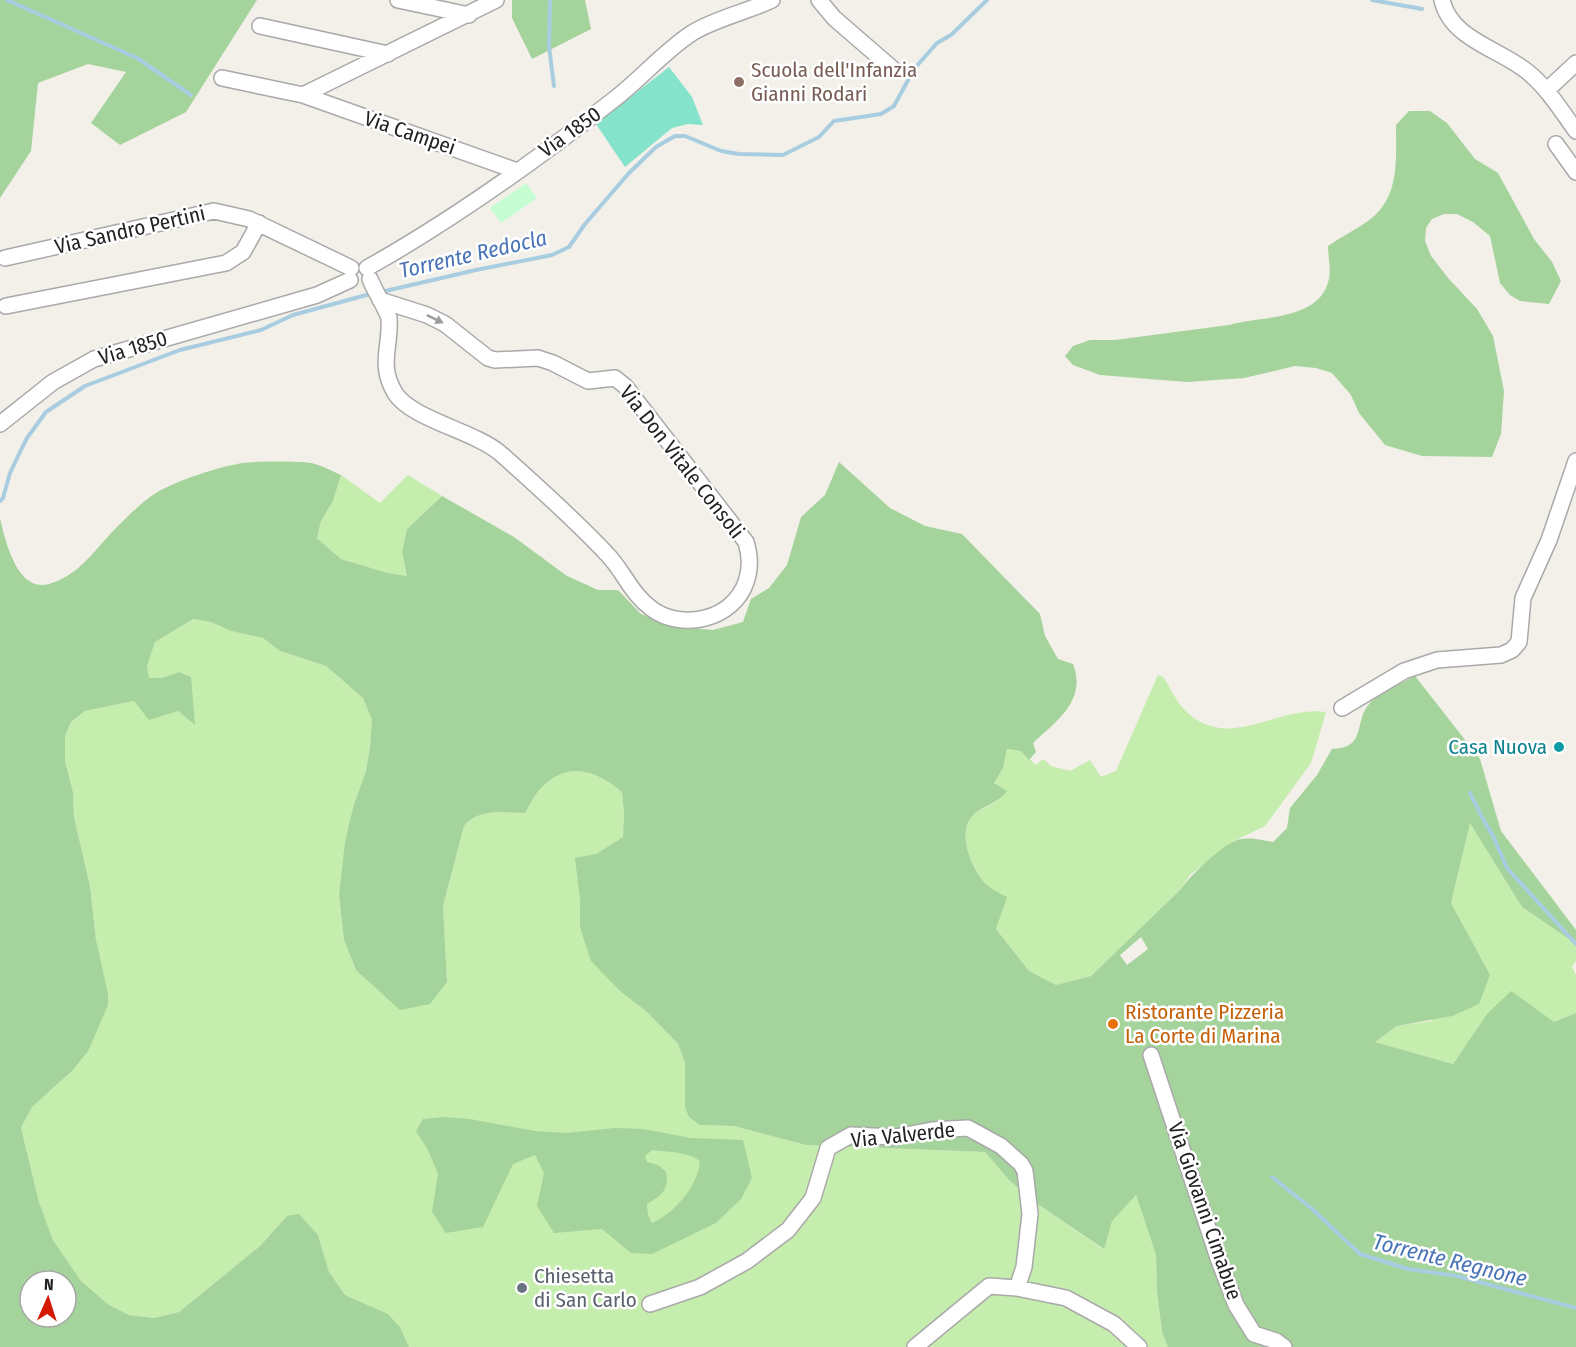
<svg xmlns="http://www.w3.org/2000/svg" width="1576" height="1347" viewBox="0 0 1576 1347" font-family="'Fira Sans Condensed',sans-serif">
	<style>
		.grass { fill: #c5edad }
		.forest { fill: #a5d39c; fill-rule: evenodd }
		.park { fill: #c6fcd1 }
		.pitch { fill: #84e3ca }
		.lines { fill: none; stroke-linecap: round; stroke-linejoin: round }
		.stream { stroke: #a8cde1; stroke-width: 4 }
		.minor-casing { stroke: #a9a9a9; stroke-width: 18 }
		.minor { stroke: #fff; stroke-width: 15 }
		.oneway { fill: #9c9c9c }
		.education-dot { fill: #8d6e63; stroke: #fff; stroke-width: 2 }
		.culture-dot { fill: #0f9aa8; stroke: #fff; stroke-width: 2 }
		.food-dot { fill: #e8710a; stroke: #fff; stroke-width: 2 }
		.worship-dot { fill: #6b7280; stroke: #fff; stroke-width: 2 }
		.labels { text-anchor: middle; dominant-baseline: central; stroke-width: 5; stroke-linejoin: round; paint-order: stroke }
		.education-label { font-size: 21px; fill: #785e54; stroke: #fff; text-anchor: start }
		.street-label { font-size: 21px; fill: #222; stroke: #fff }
		.culture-label { font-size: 21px; fill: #0d838f; stroke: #fff; text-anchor: end }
		.food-label { font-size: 21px; fill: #c56008; stroke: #fff; text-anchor: start }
		.worship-label { font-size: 21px; fill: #5b616d; stroke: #fff; text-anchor: start }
		.water-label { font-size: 22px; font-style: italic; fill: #4973b7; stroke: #fff }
	</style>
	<rect width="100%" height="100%" fill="#f2f0e8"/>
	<!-- grass -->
	<path class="grass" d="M341,475L380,503L408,475L442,496L407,529L402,552L407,576L388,573L341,559L317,538L321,521L333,501Z
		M193,619L211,622L231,631L263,638L280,651L326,666L363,698L372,720L370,746L366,771L354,804L339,896L344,940L356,970L447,982L443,906L464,826C479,808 503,813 525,813C529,807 532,799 537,793C564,760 593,768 622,792L624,812L623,837L596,854L580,900V928L620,991L647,1012L678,1044L685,1063V1107L700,1125L734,1126L806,1145L985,1152L1009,1180L1036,1203L1103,1249L1111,1221L1136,1195L1156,1255L1157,1292L1162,1332L1168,1347H409L400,1327L389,1315L345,1295L329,1272L318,1235L287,1216L260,1246L179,1312L154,1318L129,1315L109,1305L81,1281L53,1240L39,1202L21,1128L32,1107L72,1071L96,940L90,886L74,817L73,792L65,761V736L71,722L85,711L134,701L178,711L194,724L179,672L162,678H149L147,665L155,642Z
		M1158,675L1163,677C1170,686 1175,700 1183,708C1226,755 1276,705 1326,712L1311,763L1265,826L1234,841L1190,875L1181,889L1091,976L1056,985L1029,971L996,929L1006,897C1000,893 991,890 986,884C973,872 958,836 970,819C980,806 997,806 1006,791L994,783L1003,768L1007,749L1021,751L1036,765L1043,759L1051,766L1070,771L1090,760L1101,777L1116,771Z
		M1470,822L1522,907L1576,944V961L1572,967L1576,975V1013L1554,1022L1487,1014L1453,1064L1375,1042L1397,1026L1432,1021L1466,932L1451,903Z"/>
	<!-- forest -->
	<path class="forest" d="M0,0H257L186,112L120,145L91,123L126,72L88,64L38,83L31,151L0,198Z
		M512,0H585L591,29L532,59L512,18Z
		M1409,111H1430L1447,123L1475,159L1498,173L1534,239L1552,262L1561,281L1549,304L1520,301L1510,295L1500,283L1490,236L1473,222L1457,214H1444L1432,219L1426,228L1425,241L1431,256L1449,279L1477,309L1493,336L1504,391L1501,434L1492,457L1422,456L1385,445L1359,413L1351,395L1332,373L1316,368L1295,366L1244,378L1187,382L1100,375L1073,365L1065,356L1073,346L1090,340H1115L1229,325C1261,316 1320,321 1329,279C1331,269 1328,256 1328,246C1341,237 1355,230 1368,221C1400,199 1396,160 1396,125Z
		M839,462L890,508L925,526L962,534L1040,614L1045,636L1058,659L1073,664C1087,700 1057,721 1033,743L1036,752L1029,760L1021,751L1007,749L1003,768L994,783L1007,791C997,805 979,806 970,819C958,836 973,872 986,884C992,890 1000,893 1007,897L996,929L1029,971L1056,985L1091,976L1181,889C1190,876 1220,847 1235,841C1247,836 1261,840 1273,842L1287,828L1290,808L1317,775L1332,749C1368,748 1353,721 1370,703C1377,695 1404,682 1415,676L1480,759L1501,831L1576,930V944L1522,907L1470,823L1451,903L1490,975L1479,1004L1452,1016L1397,1026L1375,1042L1453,1064L1487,1014L1511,991L1554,1022L1576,1013V1347H1168L1162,1332L1157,1292L1156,1255L1136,1195L1112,1221L1104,1249L1036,1203L1009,1180L985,1152L806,1145L734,1126L700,1125L689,1117L685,1107V1063L678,1044L647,1012L620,991L591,961L580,927V900L575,858L596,854L623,837L624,813L622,792C593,768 564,760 537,793C532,799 529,807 525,813C503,813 479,808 464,826L443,906L447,982L430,1004L400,1010L356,970L344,940L339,896L345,842L354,804L366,771L370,746L372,720L363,698L326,666L280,651L263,638L231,631L211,622L193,619L155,642L147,666L149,678H162L179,672L191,677L195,725L178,711L149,720L134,701L85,711L71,722L65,736V761L73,792L74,817L90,886L96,940L108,994V1005L88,1051L72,1071L32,1107L21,1128L39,1202L53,1240L81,1281L109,1305L129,1315L154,1318L179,1312L260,1246L287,1216L299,1214L318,1235L329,1272L345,1295L388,1314L400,1327L409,1347H0V518C5,540 17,593 49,584C81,575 96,547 118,526C129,515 143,501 156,493C175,481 221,466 243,463C257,461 298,461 311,463C321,465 332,471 341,475L333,501L321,521L317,538L341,559L388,573L407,576L402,552L407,529L442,496L514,537L567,576L598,590H618L641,614L680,627L713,630L743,622L751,599L769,588L787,565L801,517L825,495ZM1141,937L1148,949L1127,965L1120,955ZM30,1281H66V1317H30Z
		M444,1117L470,1119L535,1131L566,1133L615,1128L643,1129L691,1138L743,1140L752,1178L741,1199L716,1223L652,1254L631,1253L602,1229L554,1233L537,1206L544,1173L535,1155L513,1164L483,1227L446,1233L432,1212L438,1174L428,1150L416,1131L423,1119ZM652,1150C668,1152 686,1151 700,1161C698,1186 674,1214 652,1223L648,1215L647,1204C661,1196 670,1189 666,1172L658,1165L647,1162L645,1156Z"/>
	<!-- park -->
	<path class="park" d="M526,183L537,198L501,223L490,208Z"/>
	<!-- pitch -->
	<path class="pitch" d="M669,67L692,97L703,125L688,124L672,128L625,167L596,124Z"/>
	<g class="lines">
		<!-- stream -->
		<path class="stream" d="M7,0L137,58L191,95
			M550,0L549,47L554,86
			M1372,0L1422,9
			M381,292L476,270L552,255L569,247L585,224L629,173L656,147L675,136H685L721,151L739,154L783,155L819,137L834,121L881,114L894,106L914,69L937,43L951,35L987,0
			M0,501L3,498L10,473L21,450L27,438L46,412L85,386L180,350L261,330L293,315L374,293
			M1470,793L1483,819L1493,836L1507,868L1576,944
			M1272,1177L1311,1208L1360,1254L1408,1269L1457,1276L1576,1308"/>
		<!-- minor casing -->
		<g class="minor-casing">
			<path id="minor" d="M398,0L469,15
				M496,0L303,95L517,171
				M819,0L834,18L894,70
				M1442,0C1451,40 1501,49 1529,73C1548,89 1561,110 1576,131
				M260,26L388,54
				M222,78L303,95
				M1547,90L1576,63
				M1556,144L1576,172
				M5,258L214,211L249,219L351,268
				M367,268C453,220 535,161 612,101C640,80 663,52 692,33C716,18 747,12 772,0
				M370,279C375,292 384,304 389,318C391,347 378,365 395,393C411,419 474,431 500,453C536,485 573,518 606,553C624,571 630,593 652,609C682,631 733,620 746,582C751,568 750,555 746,542L625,386L615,378L588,381L553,363L538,358L495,360L488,358L445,324L427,315L380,300
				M6,306L226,263L243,252L259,223
				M0,424L53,382L94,359L317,295L350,280
				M1342,708L1404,671L1437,660L1501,655L1512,650L1519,642L1523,598L1549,540L1576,461
				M1151,1055L1218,1258L1236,1305L1254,1334L1276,1341L1284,1347
				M650,1304L700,1287L747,1261L788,1230L813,1198L828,1148L851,1135L895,1137L932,1130L968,1128L1001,1146L1021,1164L1025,1171L1030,1214L1024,1267L1017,1288
				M915,1347L989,1286L1017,1288L1066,1298L1114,1324L1139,1347"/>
		</g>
		<!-- minor -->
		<use href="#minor" class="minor"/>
	</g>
	<!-- one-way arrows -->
	<defs><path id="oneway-solid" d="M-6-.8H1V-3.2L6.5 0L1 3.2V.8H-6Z" transform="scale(1.5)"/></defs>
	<use class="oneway" href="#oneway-solid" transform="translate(435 319) rotate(26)"/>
	<!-- markers -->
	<circle class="education-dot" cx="739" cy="82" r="6"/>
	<circle class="culture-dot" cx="1559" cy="747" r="6"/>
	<circle class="food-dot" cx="1113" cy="1024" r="6"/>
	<circle class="worship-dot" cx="522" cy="1288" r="6"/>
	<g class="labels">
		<!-- education labels -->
		<g class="education-label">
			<text x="751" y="70">Scuola dell'Infanzia<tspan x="751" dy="24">Gianni Rodari</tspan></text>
		</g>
		<!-- street labels -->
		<g class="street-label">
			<text transform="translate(570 132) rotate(-36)">Via 1850</text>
			<text transform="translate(410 133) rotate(19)">Via Campei</text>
			<text transform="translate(130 230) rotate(-13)">Via Sandro Pertini</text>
			<text transform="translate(133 348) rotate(-17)">Via 1850</text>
			<text transform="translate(682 462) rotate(52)">Via Don Vitale Consoli</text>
			<text transform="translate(903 1135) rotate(-6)">Via Valverde</text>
			<text transform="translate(1205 1211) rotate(71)">Via Giovanni Cimabue</text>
		</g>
		<!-- culture labels -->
		<g class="culture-label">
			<text x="1547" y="747">Casa Nuova</text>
		</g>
		<!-- food labels -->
		<g class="food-label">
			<text x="1125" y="1012">Ristorante Pizzeria<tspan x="1125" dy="24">La Corte di Marina</tspan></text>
		</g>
		<!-- worship labels -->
		<g class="worship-label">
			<text x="534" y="1276">Chiesetta<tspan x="534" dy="24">di San Carlo</tspan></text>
		</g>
		<!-- water labels -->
		<g class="water-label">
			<text transform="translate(473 254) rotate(-13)">Torrente Redocla</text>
			<text transform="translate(1450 1260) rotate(14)">Torrente Regnone</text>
		</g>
	</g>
	<!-- north arrow -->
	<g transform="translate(48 1299) rotate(3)"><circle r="28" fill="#ffffff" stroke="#a7a7a7" stroke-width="1.5"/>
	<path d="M0-4.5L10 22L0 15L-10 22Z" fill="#d41900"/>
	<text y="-9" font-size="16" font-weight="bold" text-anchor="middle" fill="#222222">N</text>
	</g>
</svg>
